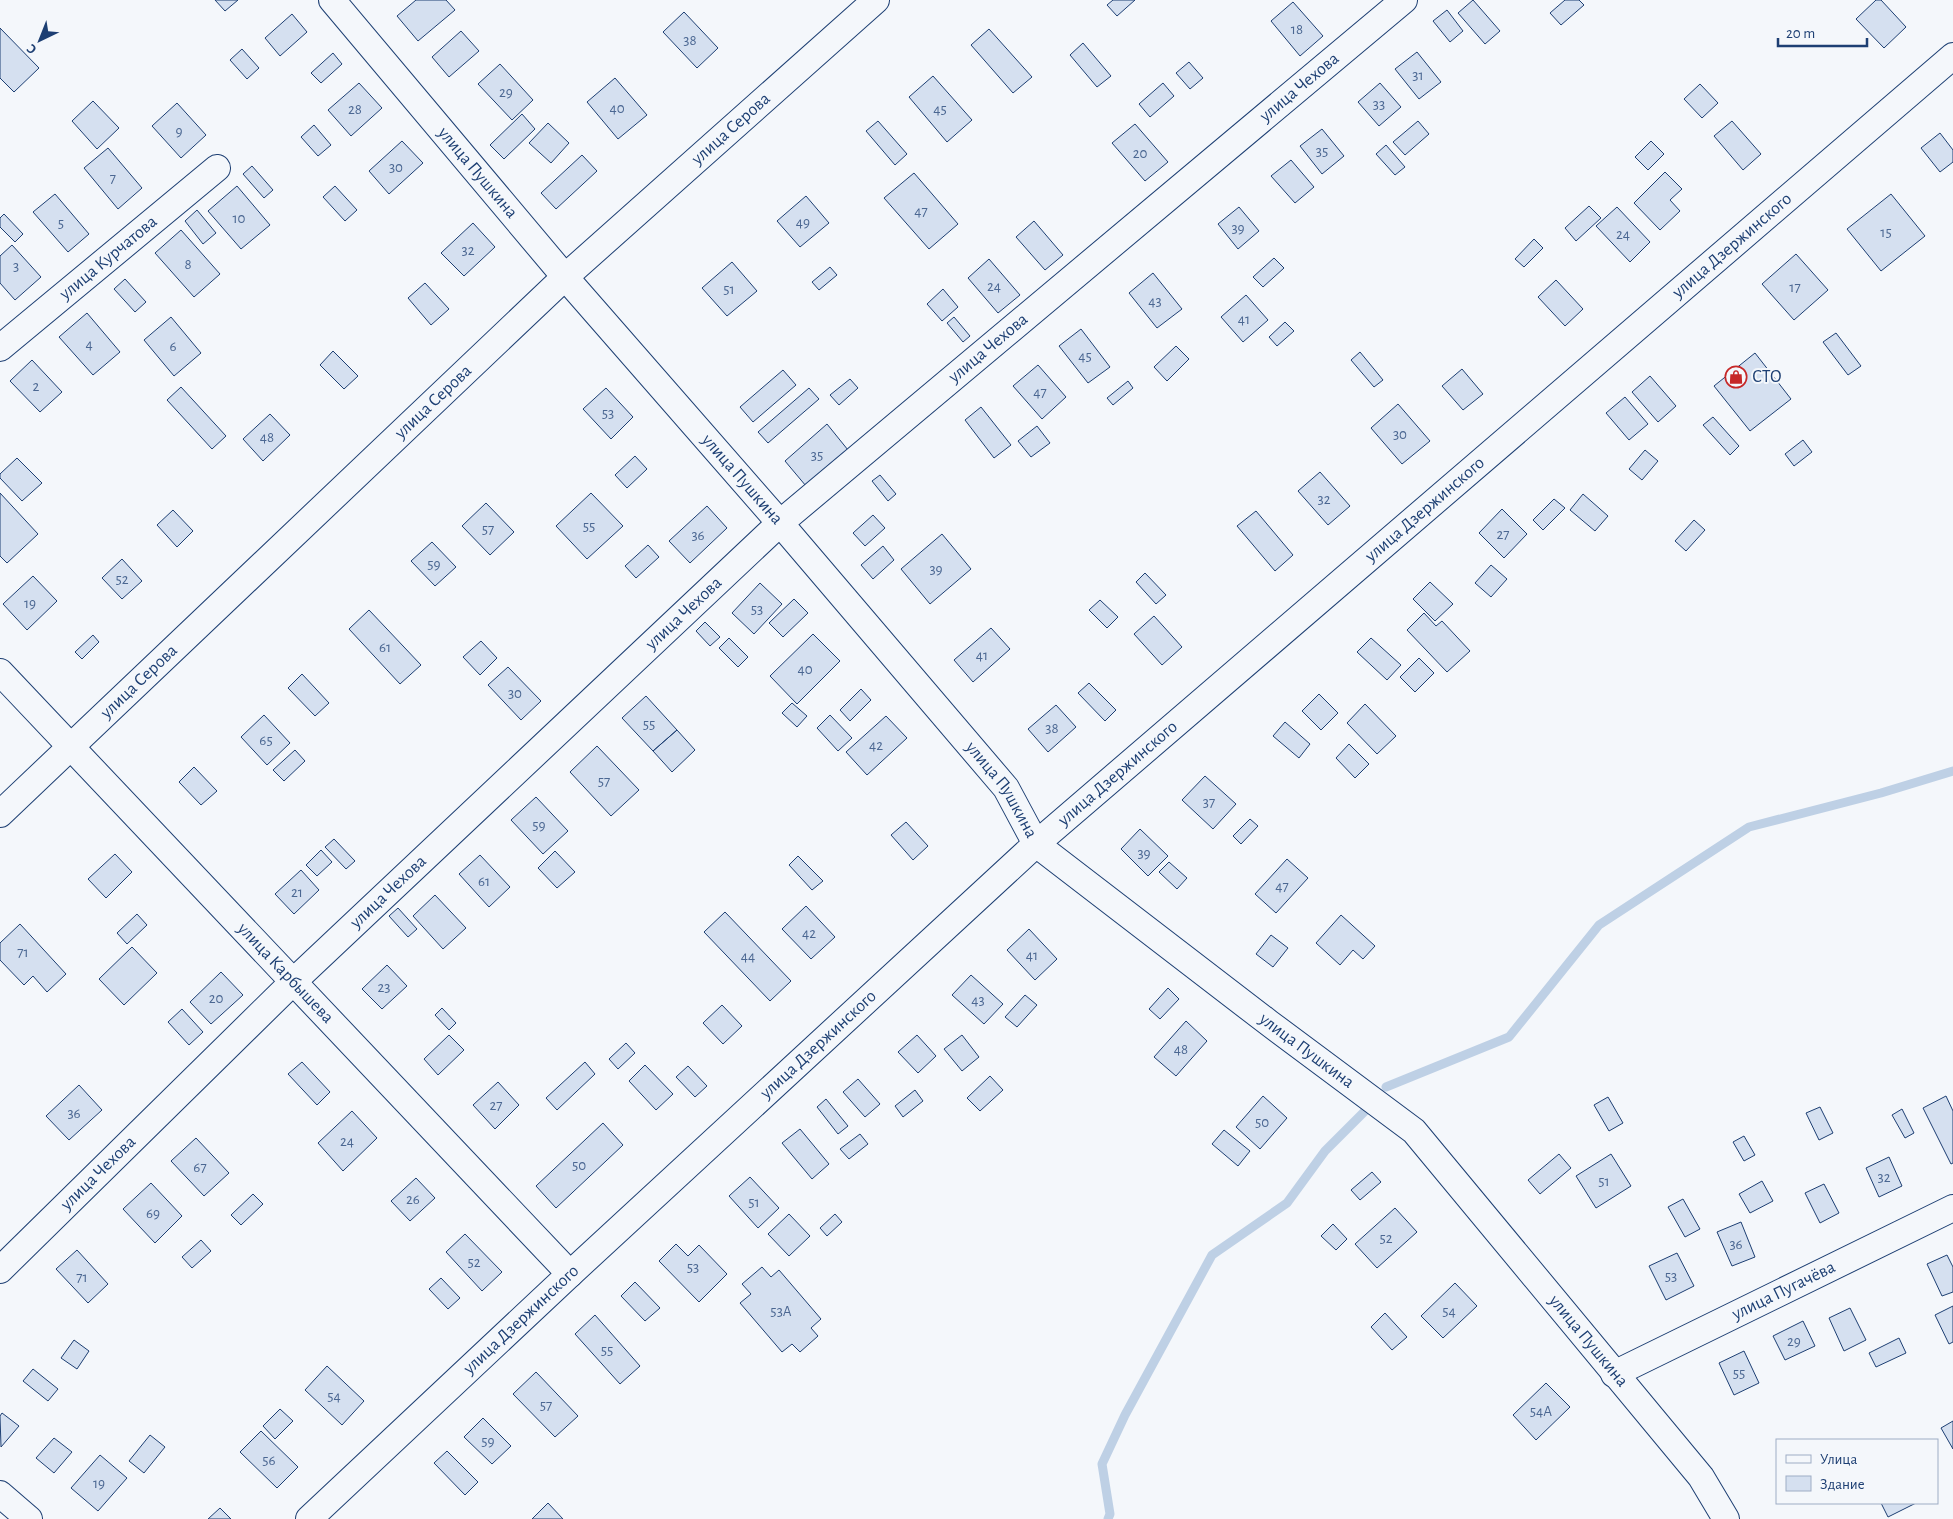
<svg xmlns="http://www.w3.org/2000/svg" width="1953" height="1519" viewBox="0 0 1953 1519" font-family="'Alegreya Sans',sans-serif">
	<style>
		.lines { fill: none; stroke-linecap: round; stroke-linejoin: round }
		.stream { stroke: #bed0e5; stroke-width: 9 }
		.building { fill: #d5e0f0; stroke: #1d3f73 }
		.minor-casing { stroke: #1d3f73; stroke-width: 28 }
		.minor { stroke: #f4f7fb; stroke-width: 26 }
		.labels { text-anchor: middle; dominant-baseline: central; stroke-width: 4; stroke-linejoin: round; paint-order: stroke }
		.number-label { font-size: 15px; fill: #4b6792 }
		.street-label { font-size: 18px; fill: #1d3f73; stroke: #f4f7fb }
		.poi-label { font-size: 18px; fill: #1d3f73; stroke: #f4f7fb; text-anchor: start }
	</style>
	<rect width="100%" height="100%" fill="#f4f7fb"/>
	<g class="lines">
		<!-- stream -->
		<path class="stream" d="M1386,1087L1509,1037L1599,925L1749,827L1881,793L1953,771
			M1108,1519L1110,1514L1102,1464L1125,1415L1212,1255L1287,1203L1325,1151L1365,1111"/>
	</g>
	<!-- building -->
	<path class="building" d="M215,0H238L225,11Z
		M416,0H446L455,10L418,41L397,16Z
		M1113,0H1135L1117,16L1107,5Z
		M1473,0L1500,31L1485,44L1458,13Z
		M1565,0H1579L1584,5L1561,25L1550,13Z
		M1876,0H1881L1906,27L1884,48L1856,19Z
		M1293,2L1323,36L1300,56L1271,21Z
		M1447,10L1463,31L1450,42L1433,21Z
		M684,12L718,48L697,68L663,32Z
		M292,14L307,32L280,56L265,38Z
		M0,28L39,68L14,92L0,78Z
		M989,29L1032,77L1013,93L971,45Z
		M461,31L479,51L449,77L432,57Z
		M1083,43L1111,76L1097,87L1070,55Z
		M242,49L259,68L247,79L230,60Z
		M1417,52L1441,82L1419,99L1395,69Z
		M333,53L342,64L321,83L311,73Z
		M1189,62L1203,78L1190,89L1176,73Z
		M500,64L533,100L512,120L478,84Z
		M933,76L972,120L947,142L909,97Z
		M615,78L647,115L618,139L587,102Z
		M359,83L382,108L351,136L328,110Z
		M1163,83L1174,96L1150,117L1139,104Z
		M1380,83L1401,107L1379,126L1358,102Z
		M1700,84L1718,103L1702,118L1684,99Z
		M93,101L119,128L97,149L72,121Z
		M177,103L206,135L181,158L152,126Z
		M522,114L535,129L504,159L490,145Z
		M878,121L907,154L895,165L866,131Z
		M1418,121L1429,134L1405,155L1393,142Z
		M1732,121L1761,154L1743,170L1714,136Z
		M548,123L569,143L551,163L529,143Z
		M1135,124L1168,162L1145,181L1112,143Z
		M314,125L331,145L318,156L301,137Z
		M1322,129L1344,156L1322,174L1300,146Z
		M1940,133L1953,150V162L1940,172L1921,148Z
		M402,141L423,163L389,194L369,171Z
		M1651,141L1664,154L1648,170L1635,157Z
		M1386,145L1405,167L1395,175L1376,154Z
		M108,148L142,188L118,209L84,168Z
		M582,155L597,171L556,209L541,193Z
		M1291,160L1314,187L1295,203L1271,176Z
		M252,166L273,190L264,198L243,174Z
		M1665,172L1682,189L1670,200L1680,211L1660,230L1634,203Z
		M914,173L958,224L929,249L884,198Z
		M237,186L270,225L241,249L208,211Z
		M335,186L357,210L345,221L323,197Z
		M55,194L89,234L68,252L33,212Z
		M1891,194L1925,236L1881,271L1847,229Z
		M806,196L829,223L800,247L777,221Z
		M1589,206L1601,218L1576,241L1565,228Z
		M1239,207L1259,231L1238,249L1218,224Z
		M1617,207L1650,242L1630,262L1596,226Z
		M197,210L216,233L203,244L185,221Z
		M4,214L23,234L15,242L0,227V218Z
		M1034,221L1063,255L1045,270L1016,237Z
		M473,223L495,247L464,276L441,253Z
		M181,230L220,274L194,297L155,253Z
		M1534,239L1543,248L1524,267L1515,259Z
		M12,245L41,277L15,300L0,283V256Z
		M1796,254L1828,290L1794,320L1762,284Z
		M1274,258L1284,268L1263,287L1253,277Z
		M989,259L1020,295L998,313L968,278Z
		M732,262L757,291L727,316L702,288Z
		M830,267L837,275L819,290L812,282Z
		M1153,273L1182,309L1157,328L1129,293Z
		M125,279L146,302L135,312L114,289Z
		M1556,280L1583,309L1565,326L1538,297Z
		M425,283L449,309L431,325L408,298Z
		M943,289L958,307L942,321L927,304Z
		M1246,295L1268,320L1243,342L1221,317Z
		M87,313L120,352L93,375L59,337Z
		M171,317L201,353L174,376L144,340Z
		M954,317L970,336L963,342L947,323Z
		M1285,322L1294,331L1277,346L1269,337Z
		M1081,329L1110,367L1088,383L1059,346Z
		M1836,333L1861,366L1848,375L1823,342Z
		M1176,346L1189,359L1167,381L1154,367Z
		M333,351L358,376L344,389L320,365Z
		M1360,352L1383,380L1374,387L1351,360Z
		M1755,353L1791,399L1750,431L1714,386Z
		M32,360L62,392L40,412L10,381Z
		M1038,365L1066,397L1042,419L1013,386Z
		M1462,369L1483,394L1463,410L1442,386Z
		M783,370L796,385L753,422L740,407Z
		M1650,376L1676,406L1658,422L1632,392Z
		M850,379L858,388L839,405L830,395Z
		M1128,381L1133,388L1113,405L1107,398Z
		M181,387L226,436L212,449L167,400Z
		M606,388L633,417L611,439L583,409Z
		M809,388L819,399L768,443L758,432Z
		M1625,397L1648,424L1629,440L1606,413Z
		M1398,404L1430,441L1402,464L1371,428Z
		M981,407L1011,445L994,458L965,420Z
		M270,414L290,435L263,461L243,439Z
		M1713,417L1739,446L1730,455L1703,425Z
		M827,424L848,450L806,486L785,461Z
		M1037,426L1050,443L1031,457L1018,441Z
		M1803,440L1812,452L1794,466L1785,454Z
		M1645,450L1658,461L1642,480L1629,469Z
		M635,456L647,469L627,488L615,475Z
		M17,458L42,483L22,501L0,478V474Z
		M1320,472L1350,506L1328,525L1298,491Z
		M880,475L896,494L888,501L872,481Z
		M0,493L38,534L7,563L0,556Z
		M591,493L623,526L587,559L556,526Z
		M1583,494L1608,516L1595,531L1570,510Z
		M1554,499L1565,508L1543,530L1533,520Z
		M486,503L514,532L490,555L462,526Z
		M707,506L727,528L690,563L669,541Z
		M1502,509L1527,534L1504,558L1479,533Z
		M173,510L193,531L177,547L157,525Z
		M1256,511L1293,555L1275,571L1237,526Z
		M873,515L885,528L865,546L853,533Z
		M1694,520L1705,530L1686,551L1675,541Z
		M942,534L971,569L930,604L901,569Z
		M432,542L456,567L435,586L411,561Z
		M648,545L659,557L636,578L625,566Z
		M883,546L894,560L873,579L861,565Z
		M122,559L142,581L122,599L102,578Z
		M1491,565L1507,579L1491,597L1475,583Z
		M1145,573L1166,595L1156,604L1136,582Z
		M33,576L57,601L27,630L3,604Z
		M1430,582L1453,604L1435,621L1413,599Z
		M760,583L782,604L754,634L732,613Z
		M794,599L808,613L783,637L769,623Z
		M1100,600L1118,617L1107,628L1089,610Z
		M369,610L421,665L400,684L349,629Z
		M1424,613L1436,626L1442,621L1470,651L1447,672L1407,630Z
		M1154,616L1182,647L1162,665L1134,634Z
		M705,622L720,637L710,646L696,631Z
		M991,628L1010,649L973,682L954,660Z
		M813,634L840,661L797,704L770,676Z
		M93,635L99,642L82,659L75,652Z
		M729,638L748,657L738,667L719,648Z
		M1371,638L1401,665L1387,680L1357,652Z
		M481,641L497,658L480,675L463,657Z
		M1419,658L1434,673L1415,692L1400,677Z
		M508,667L541,701L521,720L488,685Z
		M302,674L329,703L315,716L288,688Z
		M1089,683L1116,710L1105,721L1078,693Z
		M861,689L871,700L850,721L840,710Z
		M1319,694L1338,713L1321,730L1302,711Z
		M646,696L677,730L653,751L622,718Z
		M792,703L807,716L797,727L782,713Z
		M1365,704L1396,736L1377,754L1347,723Z
		M1056,705L1076,727L1048,752L1028,729Z
		M264,715L290,743L267,765L241,737Z
		M830,715L852,738L838,751L817,728Z
		M886,716L907,738L867,775L846,752Z
		M1285,722L1310,744L1299,758L1273,736Z
		M677,730L695,750L672,772L653,751Z
		M1349,744L1369,764L1355,778L1336,758Z
		M597,746L639,790L611,816L570,772Z
		M295,750L305,761L284,781L273,770Z
		M194,767L217,791L201,805L179,782Z
		M1205,776L1236,804L1213,829L1182,800Z
		M536,797L568,831L543,854L511,820Z
		M1250,819L1258,826L1241,844L1233,836Z
		M906,822L928,846L913,860L891,835Z
		M1140,829L1168,856L1148,876L1121,849Z
		M334,839L355,861L346,869L325,847Z
		M321,850L332,862L317,876L306,865Z
		M555,851L575,872L557,888L538,868Z
		M115,854L132,872L106,898L88,879Z
		M480,855L510,887L489,907L459,874Z
		M798,856L823,881L812,890L789,865Z
		M1287,859L1308,878L1276,913L1255,894Z
		M1169,862L1187,878L1177,889L1159,872Z
		M301,870L319,890L294,914L275,894Z
		M435,895L466,928L443,949L413,916Z
		M806,906L835,937L811,959L782,929Z
		M398,908L417,929L408,937L389,916Z
		M725,912L791,981L770,1001L704,932Z
		M137,914L147,925L127,944L117,933Z
		M1341,915L1375,946L1363,959L1353,950L1340,965L1316,943Z
		M20,924L66,974L47,992L33,976L24,985L0,960V943Z
		M1029,929L1057,959L1035,980L1007,950Z
		M1271,935L1288,948L1273,967L1256,954Z
		M132,947L157,973L124,1005L99,979Z
		M387,965L407,986L382,1009L362,989Z
		M221,972L243,995L211,1024L190,1002Z
		M971,975L1003,1004L984,1024L952,995Z
		M1168,988L1179,999L1160,1019L1149,1009Z
		M1025,995L1037,1005L1017,1027L1005,1017Z
		M722,1005L742,1026L723,1044L703,1023Z
		M442,1008L456,1023L449,1030L435,1015Z
		M182,1009L203,1032L189,1045L168,1022Z
		M1186,1021L1207,1041L1176,1076L1154,1057Z
		M449,1035L464,1050L438,1075L424,1059Z
		M917,1035L936,1056L918,1073L898,1052Z
		M962,1035L979,1057L962,1071L944,1049Z
		M626,1043L635,1053L618,1069L609,1059Z
		M302,1062L330,1092L317,1105L288,1074Z
		M585,1062L595,1074L557,1110L546,1098Z
		M645,1065L673,1094L656,1110L629,1081Z
		M688,1066L707,1086L695,1097L676,1077Z
		M990,1076L1003,1090L980,1111L967,1098Z
		M858,1079L880,1104L865,1117L843,1092Z
		M498,1082L519,1105L495,1129L473,1105Z
		M79,1085L102,1110L69,1140L46,1116Z
		M915,1090L923,1101L903,1117L895,1106Z
		M1263,1096L1287,1118L1260,1149L1236,1127Z
		M1946,1096L1953,1111V1163L1951,1164L1923,1108Z
		M1608,1097L1623,1123L1609,1131L1594,1105Z
		M826,1099L848,1126L838,1134L817,1107Z
		M1820,1107L1833,1133L1819,1140L1806,1113Z
		M1902,1109L1914,1133L1905,1138L1892,1115Z
		M352,1111L377,1138L343,1171L318,1143Z
		M603,1123L623,1145L556,1208L536,1186Z
		M800,1129L829,1164L812,1179L782,1143Z
		M1224,1130L1250,1151L1238,1166L1212,1144Z
		M860,1134L868,1144L849,1159L840,1149Z
		M1744,1136L1755,1155L1744,1161L1733,1142Z
		M196,1138L229,1173L204,1196L171,1161Z
		M1559,1154L1571,1168L1540,1194L1528,1180Z
		M1611,1154L1631,1186L1596,1208L1576,1176Z
		M1889,1157L1902,1186L1879,1197L1866,1168Z
		M1372,1172L1381,1182L1360,1200L1351,1190Z
		M750,1177L779,1208L758,1228L729,1196Z
		M416,1178L435,1198L410,1221L391,1201Z
		M1762,1181L1773,1201L1750,1213L1739,1194Z
		M151,1183L182,1216L155,1243L123,1209Z
		M1824,1184L1839,1213L1820,1223L1805,1193Z
		M253,1194L263,1204L241,1225L231,1215Z
		M1683,1199L1700,1229L1685,1237L1668,1207Z
		M1395,1208L1417,1232L1377,1268L1355,1244Z
		M789,1214L810,1236L789,1256L768,1234Z
		M835,1214L842,1222L827,1236L820,1228Z
		M1741,1222L1755,1257L1732,1266L1717,1232Z
		M1333,1224L1347,1239L1336,1250L1321,1236Z
		M465,1234L502,1272L482,1291L446,1252Z
		M201,1240L211,1251L192,1268L182,1257Z
		M676,1244L688,1256L699,1245L727,1274L699,1302L659,1261Z
		M77,1250L108,1284L88,1303L56,1269Z
		M1677,1253L1694,1286L1666,1300L1649,1266Z
		M1947,1255L1953,1267V1292L1942,1296L1927,1264Z
		M762,1267L771,1277L779,1270L821,1319L811,1328L818,1336L800,1352L792,1344L782,1352L740,1303L751,1294L742,1284Z
		M441,1278L460,1298L448,1309L429,1289Z
		M635,1282L660,1308L645,1321L621,1296Z
		M1455,1283L1477,1306L1443,1338L1421,1316Z
		M1953,1306V1342L1949,1344L1935,1315Z
		M1850,1308L1866,1340L1844,1351L1829,1318Z
		M1385,1313L1407,1337L1392,1350L1371,1327Z
		M595,1315L640,1366L620,1384L575,1334Z
		M1803,1321L1815,1346L1785,1360L1773,1336Z
		M1899,1338L1906,1353L1876,1367L1869,1353Z
		M74,1340L89,1351L77,1369L61,1358Z
		M1744,1351L1759,1383L1734,1395L1719,1363Z
		M327,1366L364,1401L342,1425L305,1390Z
		M33,1369L58,1389L48,1401L23,1381Z
		M536,1372L578,1416L555,1437L513,1394Z
		M1546,1383L1570,1407L1536,1440L1513,1415Z
		M280,1409L293,1421L275,1439L263,1426Z
		M2,1413L19,1426L1,1447L0,1416Z
		M483,1418L511,1446L492,1464L464,1437Z
		M1953,1421V1449L1941,1428Z
		M261,1431L298,1467L277,1488L240,1452Z
		M150,1435L165,1447L144,1473L129,1461Z
		M54,1438L72,1452L54,1473L36,1458Z
		M447,1451L478,1482L465,1495L434,1463Z
		M100,1455L127,1478L98,1511L71,1488Z
		M548,1503L563,1519H532Z
		M1881,1503H1916L1888,1517Z
		M220,1508L231,1519H208Z"/>
	<g class="lines">
		<!-- minor casing -->
		<g class="minor-casing">
			<g id="minor">
				<path id="s1" d="M332,0L565,277L780,523L1006,788L1036,844L1269,1023L1414,1131L1701,1477L1726,1519"/>
				<path id="s2" d="M0,348L217,168"/>
				<path id="s3" d="M0,672L570,1274"/>
				<path id="s4" d="M0,814L565,277L876,0"/>
				<path id="s5" d="M0,1270L294,981L780,523L1404,0"/>
				<path id="s6" d="M1614,1374L1953,1208"/>
				<path d="M0,1494L29,1519"/>
				<path id="s7" d="M309,1519L570,1274L1036,844L1953,56"/>
			</g>
		</g>
		<!-- minor -->
		<use href="#minor" class="minor"/>
	</g>
	<!-- icons -->
	<defs>
		<g id="shop-ring" transform="scale(1.125)"><circle r="9.5" fill="#f4f7fb" stroke="#c62828" stroke-width="1.5"/><path d="M-5-2.5h2.3a2.7 3.5 0 0 1 5.4 0H5L5.5 6h-11ZM-1.5-2.5h3a1.5 2.3 0 0 0-3 0Z" fill="#c62828"/></g>
	</defs>
	<g fill-rule="evenodd">
		<use href="#shop-ring" x="1736" y="377"/>
	</g>
	<g class="labels">
		<!-- number labels -->
		<g class="number-label">
			<text x="1297" y="29">18</text>
			<text x="690" y="40">38</text>
			<text x="1418" y="75">31</text>
			<text x="506" y="92">29</text>
			<text x="1379" y="104">33</text>
			<text x="617" y="108">40</text>
			<text x="355" y="109">28</text>
			<text x="940" y="109">45</text>
			<text x="179" y="131">9</text>
			<text x="1322" y="151">35</text>
			<text x="1140" y="153">20</text>
			<text x="396" y="167">30</text>
			<text x="113" y="178">7</text>
			<text x="921" y="211">47</text>
			<text x="239" y="218">10</text>
			<text x="803" y="222">49</text>
			<text x="61" y="223">5</text>
			<text x="1238" y="228">39</text>
			<text x="1886" y="232">15</text>
			<text x="1623" y="234">24</text>
			<text x="468" y="250">32</text>
			<text x="188" y="264">8</text>
			<text x="16" y="266">3</text>
			<text x="994" y="286">24</text>
			<text x="1795" y="287">17</text>
			<text x="729" y="289">51</text>
			<text x="1155" y="301">43</text>
			<text x="1244" y="319">41</text>
			<text x="89" y="344">4</text>
			<text x="173" y="346">6</text>
			<text x="1085" y="356">45</text>
			<text x="36" y="386">2</text>
			<text x="1040" y="392">47</text>
			<text x="608" y="413">53</text>
			<text x="1400" y="434">30</text>
			<text x="267" y="437">48</text>
			<text x="817" y="455">35</text>
			<text x="1324" y="499">32</text>
			<text x="589" y="526">55</text>
			<text x="488" y="529">57</text>
			<text x="1503" y="534">27</text>
			<text x="698" y="535">36</text>
			<text x="434" y="564">59</text>
			<text x="936" y="569">39</text>
			<text x="122" y="579">52</text>
			<text x="30" y="603">19</text>
			<text x="757" y="609">53</text>
			<text x="385" y="647">61</text>
			<text x="982" y="655">41</text>
			<text x="805" y="669">40</text>
			<text x="515" y="693">30</text>
			<text x="649" y="724">55</text>
			<text x="1052" y="728">38</text>
			<text x="266" y="740">65</text>
			<text x="876" y="745">42</text>
			<text x="604" y="781">57</text>
			<text x="1209" y="802">37</text>
			<text x="539" y="825">59</text>
			<text x="1144" y="853">39</text>
			<text x="484" y="881">61</text>
			<text x="1282" y="886">47</text>
			<text x="297" y="892">21</text>
			<text x="809" y="933">42</text>
			<text x="23" y="952">71</text>
			<text x="1032" y="955">41</text>
			<text x="748" y="956">44</text>
			<text x="384" y="987">23</text>
			<text x="216" y="998">20</text>
			<text x="978" y="1000">43</text>
			<text x="1181" y="1049">48</text>
			<text x="496" y="1105">27</text>
			<text x="74" y="1113">36</text>
			<text x="1262" y="1122">50</text>
			<text x="347" y="1141">24</text>
			<text x="579" y="1165">50</text>
			<text x="200" y="1167">67</text>
			<text x="1884" y="1177">32</text>
			<text x="1604" y="1181">51</text>
			<text x="413" y="1199">26</text>
			<text x="754" y="1202">51</text>
			<text x="153" y="1213">69</text>
			<text x="1386" y="1238">52</text>
			<text x="1736" y="1244">36</text>
			<text x="474" y="1262">52</text>
			<text x="693" y="1267">53</text>
			<text x="1671" y="1276">53</text>
			<text x="82" y="1277">71</text>
			<text x="781" y="1311">53А</text>
			<text x="1449" y="1311">54</text>
			<text x="1794" y="1341">29</text>
			<text x="607" y="1350">55</text>
			<text x="1739" y="1373">55</text>
			<text x="334" y="1396">54</text>
			<text x="546" y="1405">57</text>
			<text x="1541" y="1411">54А</text>
			<text x="488" y="1441">59</text>
			<text x="269" y="1460">56</text>
			<text x="99" y="1483">19</text>
		</g>
		<!-- street labels -->
		<g class="street-label">
			<text stroke="none"><textPath href="#s5" startOffset="1758">улица Чехова</textPath></text>
			<text stroke="none"><textPath href="#s4" startOffset="1002">улица Серова</textPath></text>
			<text stroke="none"><textPath href="#s1" startOffset="226">улица Пушкина</textPath></text>
			<text stroke="none"><textPath href="#s7" startOffset="1910">улица Дзержинского</textPath></text>
			<text stroke="none"><textPath href="#s2" startOffset="141">улица Курчатова</textPath></text>
			<text stroke="none"><textPath href="#s5" startOffset="1352">улица Чехова</textPath></text>
			<text stroke="none"><textPath href="#s4" startOffset="598">улица Серова</textPath></text>
			<text stroke="none"><textPath href="#s1" startOffset="631">улица Пушкина</textPath></text>
			<text stroke="none"><textPath href="#s7" startOffset="1505">улица Дзержинского</textPath></text>
			<text stroke="none"><textPath href="#s5" startOffset="948">улица Чехова</textPath></text>
			<text stroke="none"><textPath href="#s4" startOffset="192">улица Серова</textPath></text>
			<text stroke="none"><textPath href="#s7" startOffset="1100">улица Дзержинского</textPath></text>
			<text stroke="none"><textPath href="#s1" startOffset="1036">улица Пушкина</textPath></text>
			<text stroke="none"><textPath href="#s5" startOffset="542">улица Чехова</textPath></text>
			<text stroke="none"><textPath href="#s3" startOffset="415">улица Карбышева</textPath></text>
			<text stroke="none"><textPath href="#s7" startOffset="696">улица Дзержинского</textPath></text>
			<text stroke="none"><textPath href="#s1" startOffset="1441">улица Пушкина</textPath></text>
			<text stroke="none"><textPath href="#s5" startOffset="138">улица Чехова</textPath></text>
			<text stroke="none"><textPath href="#s6" startOffset="189">улица Пугачёва</textPath></text>
			<text stroke="none"><textPath href="#s7" startOffset="291">улица Дзержинского</textPath></text>
			<text stroke="none"><textPath href="#s1" startOffset="1848">улица Пушкина</textPath></text>
		</g>
		<!-- poi labels -->
		<g class="poi-label">
			<text x="1752" y="377">СТО</text>
		</g>
	</g>
	<!-- legend -->
	<rect x="1776" y="1439" width="162" height="65" fill="#f4f7fb" stroke="#9eadc5"/>
	<rect x="1786" y="1455" width="25" height="8" fill="#f4f7fb" stroke="#9eadc5"/>
	<text x="1820" y="1464" font-size="15" fill="#1d3f73">Улица</text>
	<rect x="1786" y="1476" width="25" height="15" fill="#d5e0f0" stroke="#9eadc5"/>
	<text x="1820" y="1489" font-size="15" fill="#1d3f73">Здание</text>
	<!-- north arrow -->
	<g transform="translate(40 40) rotate(223)" stroke="#f4f7fb" stroke-width="4" paint-order="stroke">
	<path d="M0-4L9 19L0 12L-9 19Z" fill="#1d3f73"/>
	<text y="-8" font-size="14" font-weight="bold" text-anchor="middle" fill="#1d3f73">С</text>
	</g>
	<!-- scale -->
	<path d="M1778 38v8h89v-8" fill="none" stroke="#1d3f73" stroke-width="2.5"/>
	<text x="1786" y="38" font-size="15" fill="#1d3f73" stroke="#f4f7fb" stroke-width="4" paint-order="stroke">20 m</text>
</svg>
